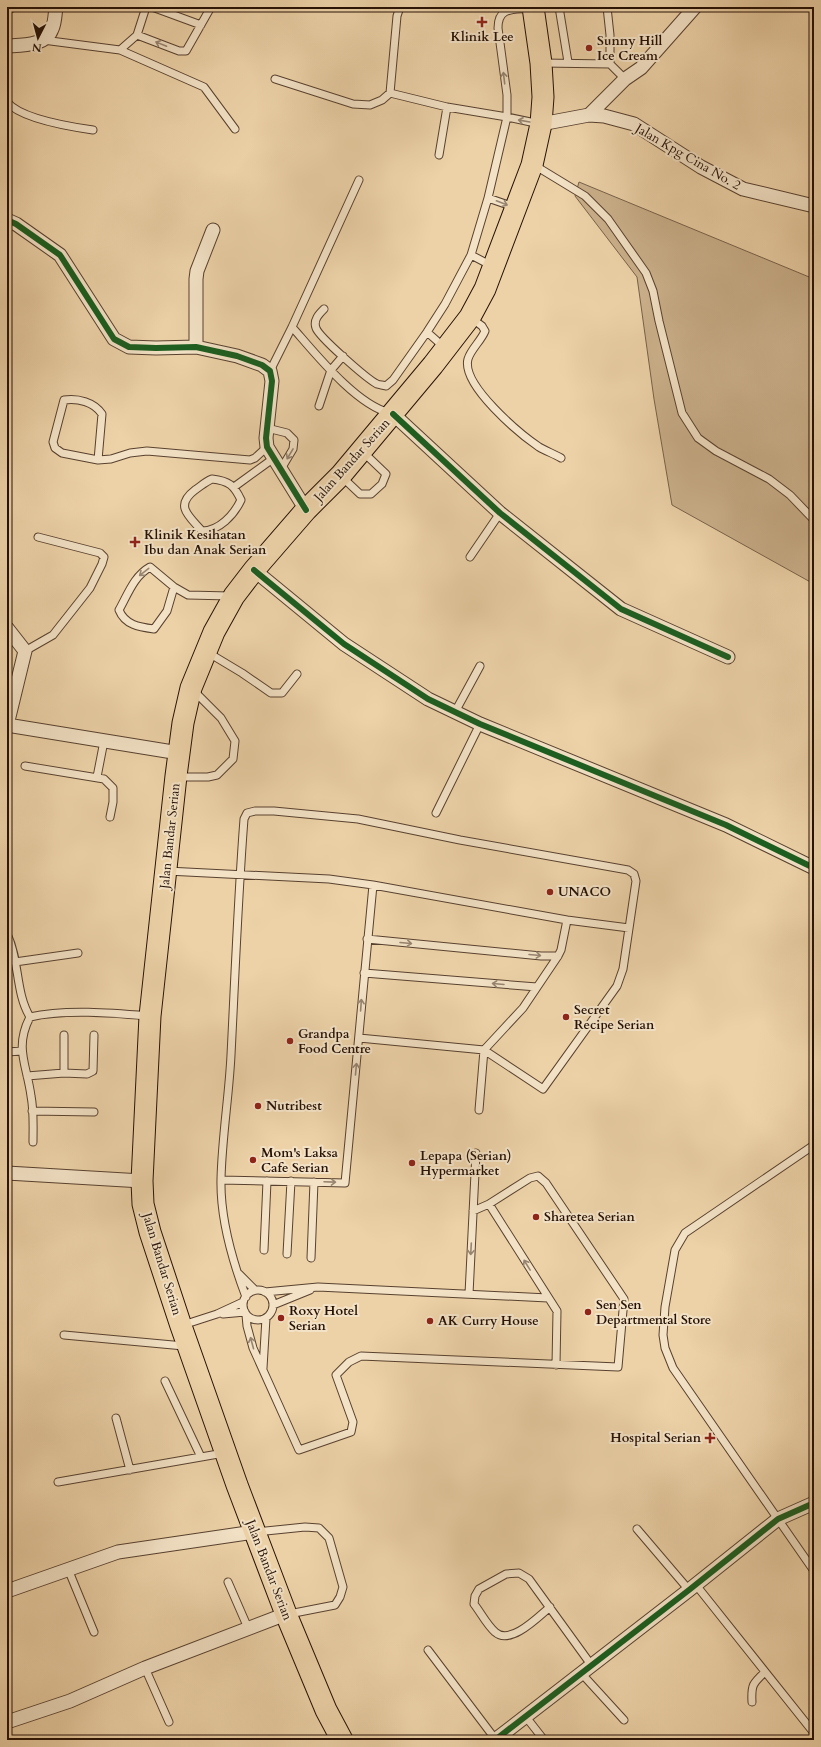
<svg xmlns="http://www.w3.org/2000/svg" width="821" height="1747" viewBox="0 0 821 1747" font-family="Cardo,serif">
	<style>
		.green { fill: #cbb18c; stroke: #786149 }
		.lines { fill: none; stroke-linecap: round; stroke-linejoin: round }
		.service-casing { stroke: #58412e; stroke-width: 9 }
		.minor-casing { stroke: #58412e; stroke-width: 15 }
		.primary-casing { stroke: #261106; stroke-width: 23 }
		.service { stroke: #f3e2c6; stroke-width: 7 }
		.minor { stroke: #f3e2c6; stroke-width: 13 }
		.primary { stroke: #edd2a8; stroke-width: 21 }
		.cycleway-casing { stroke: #f3e2c6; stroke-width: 8 }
		.cycleway { stroke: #1b5e20; stroke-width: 6 }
		.oneway { stroke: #978470 }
		.poi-dot { fill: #8f2418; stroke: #f3e2c6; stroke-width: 1.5 }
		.labels { text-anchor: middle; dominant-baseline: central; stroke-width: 4; stroke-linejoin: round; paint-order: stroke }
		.poi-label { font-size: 13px; font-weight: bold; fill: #261106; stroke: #f3e2c6; text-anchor: start }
		.street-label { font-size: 13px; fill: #261106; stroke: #f3e2c6 }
	</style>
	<rect width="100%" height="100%" fill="#edd2a8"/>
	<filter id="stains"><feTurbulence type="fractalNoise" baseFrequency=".005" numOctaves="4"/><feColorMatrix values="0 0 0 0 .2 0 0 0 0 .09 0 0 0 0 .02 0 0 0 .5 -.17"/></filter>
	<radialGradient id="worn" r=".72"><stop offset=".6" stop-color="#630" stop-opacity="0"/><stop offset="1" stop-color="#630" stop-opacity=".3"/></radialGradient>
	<!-- green -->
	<path class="green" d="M579,182L814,279V584L672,505L654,399L637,277L575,196Z"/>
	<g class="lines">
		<!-- service casing -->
		<g class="service-casing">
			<path id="service" d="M152,7L201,25
				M559,7L568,62
				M531,8C514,10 498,6 498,28L507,95V117L540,124
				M7,10L15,7
				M137,35L179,51H186L211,7
				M43,40L120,50L137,35L146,7
				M120,50L204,87L235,129
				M543,63L610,64V35L607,7
				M610,64L625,79
				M7,65V79
				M275,79L353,104L370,105L382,100L390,93L397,16L400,7
				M7,102C21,119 72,127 93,130
				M439,155L447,107
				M534,165L585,196L608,219L646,273L653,291L659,321L682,413L698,438L716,451L769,479L790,495L814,520
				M488,198L514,207
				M471,255L492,266
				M324,309C319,314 313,320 316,328C319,337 367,379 377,384C380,385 383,385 386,386L393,380L427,332L445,304L471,255L488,198L507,117L447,107L390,93
				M471,318L482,326L485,331C481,341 471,349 468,359C461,385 520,434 539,447C546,451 554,454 561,458
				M292,327C315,353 356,405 390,413
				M427,332L445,348
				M270,371L292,327L359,180
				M319,406L331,370L343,356
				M267,428L287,433L294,440L293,449L281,469
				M98,460L102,414C94,402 78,398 64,400L53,442L55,448L62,453L98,460L111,459L130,453L147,451L250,460L255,458L267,447
				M341,476L360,494H371L382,484L386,474L363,452
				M212,479C229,481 234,485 241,500C234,515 219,531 202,531C189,516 174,506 195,490C201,486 205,482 212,479Z
				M234,487L274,458
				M470,557L500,513
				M174,587L167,611L154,629C139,627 125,625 119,610C128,594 134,576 150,567L174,587L188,595L230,596
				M25,651L53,635L90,588L102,564L104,557L100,553L38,537
				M207,652L242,673L271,693H282L297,674
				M455,712L480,666
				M25,766L104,779L113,788V802L110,817
				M97,777L104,741
				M178,777H208L217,775L233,759L235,741L221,718L194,691
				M436,813L480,724
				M167,871L329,879L373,885L567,920L561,950L558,956L523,1008L484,1050L359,1038
				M567,920L629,928
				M7,934C20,961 15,992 30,1017C65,1009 112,1013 148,1016
				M367,939L541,956H558
				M15,962L78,953
				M364,973L537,987
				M30,1017C14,1048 27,1065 31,1096C34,1111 33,1127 33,1142
				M7,1052L22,1051
				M64,1073L87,1074L93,1071L94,1035
				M27,1076L64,1073V1035
				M32,1111L94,1112
				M814,1145L685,1233L675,1250L665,1307L663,1335L665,1348L673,1368L814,1571
				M221,1180L345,1183L373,885
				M489,1204L557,1311L556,1365
				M264,1250L267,1181
				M287,1254L291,1181
				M311,1258L314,1182
				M239,1274L255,1290
				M243 1305a15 15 0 1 1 30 0a15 15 0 1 1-30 0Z
				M265,1292L318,1287L548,1298
				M469,1294L476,1153
				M246,1297C232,1260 220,1219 221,1179C222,1137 229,1096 231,1055C235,976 238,897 244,819L247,813L255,811H274L358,819L460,840L628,870L634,874L636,881L623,969L617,986L543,1089L484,1050L479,1110
				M273,1305L310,1290
				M223,1314L245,1312
				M246,1315L247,1326L253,1348L299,1450L351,1432L353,1422L336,1375L349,1362L361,1356L618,1367L624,1299L546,1183L538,1176L530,1178L489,1204L473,1211
				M183,1325L217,1314L243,1302
				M64,1335L184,1346
				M263,1368L266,1318
				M165,1381L201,1457
				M116,1418L130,1470
				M58,1482L224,1453
				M637,1529L689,1590
				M256,1532L305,1527L319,1528L329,1538L343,1587L340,1597L335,1605L289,1614
				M68,1569L94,1632
				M228,1582L248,1628
				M696,1585L814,1733
				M550,1607C538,1617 510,1646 495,1632C487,1625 481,1613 474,1604L475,1596L479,1589L506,1574L519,1573L529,1579L592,1666
				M428,1650L496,1740
				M145,1668L169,1722
				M582,1674L624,1720
				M752,1702C751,1685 753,1683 765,1672
				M526,1717L544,1740"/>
		</g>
		<!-- minor casing -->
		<g class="minor-casing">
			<path id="minor" d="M7,46C22,45 46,46 52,29C55,23 55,14 56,7
				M589,115L604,116L634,124L701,167L743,189L814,206
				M541,124L589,115L625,79L641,68L695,7
				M7,220L16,224L60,255L114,339L129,347L156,348L196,347L237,356L262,365L270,371L272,381L266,438L267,447L306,510
				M196,347V279L197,271L213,230
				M393,414L500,513L621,609L728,657
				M254,570L344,644L428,699L480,724L726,825L814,868
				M7,628L25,651L7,725
				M7,725L179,753
				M7,1173L142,1181
				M7,1591L118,1552L254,1532
				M7,1722L70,1701L145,1668L286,1614
				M495,1740L689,1590L778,1519L814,1503"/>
		</g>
		<!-- primary casing -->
		<g class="primary-casing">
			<path id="primary" d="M342,1740L326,1710L286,1614L237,1485L181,1326L150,1232L143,1204L142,1181L150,1016L176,776L183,723L191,688L214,632L234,596L254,570L306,510L341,475L433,365L470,317L485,289L532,165L541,124L543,97L541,63L533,7"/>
		</g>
		<!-- service -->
		<use href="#service" class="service"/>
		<!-- minor -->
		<use href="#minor" class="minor"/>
		<!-- primary -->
		<use href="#primary" class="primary"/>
		<!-- cycleway casing -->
		<g class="cycleway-casing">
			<path id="cycleway" d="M7,220L16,224L60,255L114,339L129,347L156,348L196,347L237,356L262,365L270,371L272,381L266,438L267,447L306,510
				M393,414L500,513L621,609L728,657
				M254,570L344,644L428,699L480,724L726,825L814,868
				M495,1740L689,1590L778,1519L814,1503"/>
		</g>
		<!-- cycleway -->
		<use href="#cycleway" class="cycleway"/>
	</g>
	<!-- one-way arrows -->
	<defs><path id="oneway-shaft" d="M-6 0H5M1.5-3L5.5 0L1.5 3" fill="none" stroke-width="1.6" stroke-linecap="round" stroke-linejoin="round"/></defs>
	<g class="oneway">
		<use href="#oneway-shaft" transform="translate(161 44) rotate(-158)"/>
		<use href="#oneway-shaft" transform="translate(504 78) rotate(-97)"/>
		<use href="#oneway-shaft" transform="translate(524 121) rotate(-170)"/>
		<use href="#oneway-shaft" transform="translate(502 203) rotate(21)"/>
		<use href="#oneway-shaft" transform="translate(290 454) rotate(121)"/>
		<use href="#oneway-shaft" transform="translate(144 572) rotate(142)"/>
		<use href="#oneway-shaft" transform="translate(406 943) rotate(5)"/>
		<use href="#oneway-shaft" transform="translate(535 955) rotate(5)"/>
		<use href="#oneway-shaft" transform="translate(498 984) rotate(-175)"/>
		<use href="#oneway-shaft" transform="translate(361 1005) rotate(-86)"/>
		<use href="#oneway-shaft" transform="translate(356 1069) rotate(-85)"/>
		<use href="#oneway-shaft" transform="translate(330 1182) rotate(2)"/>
		<use href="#oneway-shaft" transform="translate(471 1249) rotate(93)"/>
		<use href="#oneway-shaft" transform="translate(527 1265) rotate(-122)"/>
		<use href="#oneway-shaft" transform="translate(252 1343) rotate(-105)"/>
	</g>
	<!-- markers -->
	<g class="poi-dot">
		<path d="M480 16h4v4h4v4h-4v4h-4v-4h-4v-4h4z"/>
		<circle cx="589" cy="48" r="4"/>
		<path d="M133 536h4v4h4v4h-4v4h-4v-4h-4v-4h4z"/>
		<circle cx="550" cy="892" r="4"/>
		<circle cx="566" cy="1017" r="4"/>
		<circle cx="290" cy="1041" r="4"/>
		<circle cx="258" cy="1106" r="4"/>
		<circle cx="253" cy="1160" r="4"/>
		<circle cx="412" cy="1163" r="4"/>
		<circle cx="536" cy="1217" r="4"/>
		<circle cx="588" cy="1312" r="4"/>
		<circle cx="281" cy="1318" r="4"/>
		<circle cx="430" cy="1321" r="4"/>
		<path d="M708 1432h4v4h4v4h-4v4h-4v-4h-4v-4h4z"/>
	</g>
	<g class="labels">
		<!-- poi labels -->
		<g class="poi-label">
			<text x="482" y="37" text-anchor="middle">Klinik Lee</text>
			<text x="597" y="41">Sunny Hill<tspan x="597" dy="15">Ice Cream</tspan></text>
			<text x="144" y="535">Klinik Kesihatan<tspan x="144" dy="15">Ibu dan Anak Serian</tspan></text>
			<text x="558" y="892">UNACO</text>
			<text x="574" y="1010">Secret<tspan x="574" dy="15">Recipe Serian</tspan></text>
			<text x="298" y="1034">Grandpa<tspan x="298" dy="15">Food Centre</tspan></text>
			<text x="266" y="1106">Nutribest</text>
			<text x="261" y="1153">Mom's Laksa<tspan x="261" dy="15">Cafe Serian</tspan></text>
			<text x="420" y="1156">Lepapa (Serian)<tspan x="420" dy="15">Hypermarket</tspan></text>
			<text x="544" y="1217">Sharetea Serian</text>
			<text x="596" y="1305">Sen Sen<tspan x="596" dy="15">Departmental Store</tspan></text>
			<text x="289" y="1311">Roxy Hotel<tspan x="289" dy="15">Serian</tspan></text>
			<text x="438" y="1321">AK Curry House</text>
			<text x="701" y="1438" text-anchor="end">Hospital Serian</text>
		</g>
		<!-- street labels -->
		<g class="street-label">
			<text transform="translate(688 157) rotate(30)">Jalan Kpg Cina No. 2</text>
			<text transform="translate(352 460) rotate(-48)">Jalan Bandar Serian</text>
			<text transform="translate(170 836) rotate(-84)">Jalan Bandar Serian</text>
			<text transform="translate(162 1264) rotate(73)">Jalan Bandar Serian</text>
			<text transform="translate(269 1570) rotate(69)">Jalan Bandar Serian</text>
		</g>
	</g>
	<!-- margin -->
	<rect width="821" height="1747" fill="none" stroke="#edd2a8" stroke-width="24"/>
	<rect x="8" y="8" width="805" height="1731" fill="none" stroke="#261106" stroke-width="2"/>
	<rect x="12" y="12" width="797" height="1723" fill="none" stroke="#261106"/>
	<!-- north arrow -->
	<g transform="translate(38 38) rotate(186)" stroke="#f3e2c6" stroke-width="3" paint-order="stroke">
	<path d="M0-3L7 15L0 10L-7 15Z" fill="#261106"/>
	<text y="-6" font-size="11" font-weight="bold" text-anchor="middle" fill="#261106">N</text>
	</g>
	<rect width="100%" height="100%" filter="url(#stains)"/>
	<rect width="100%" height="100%" fill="url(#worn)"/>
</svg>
